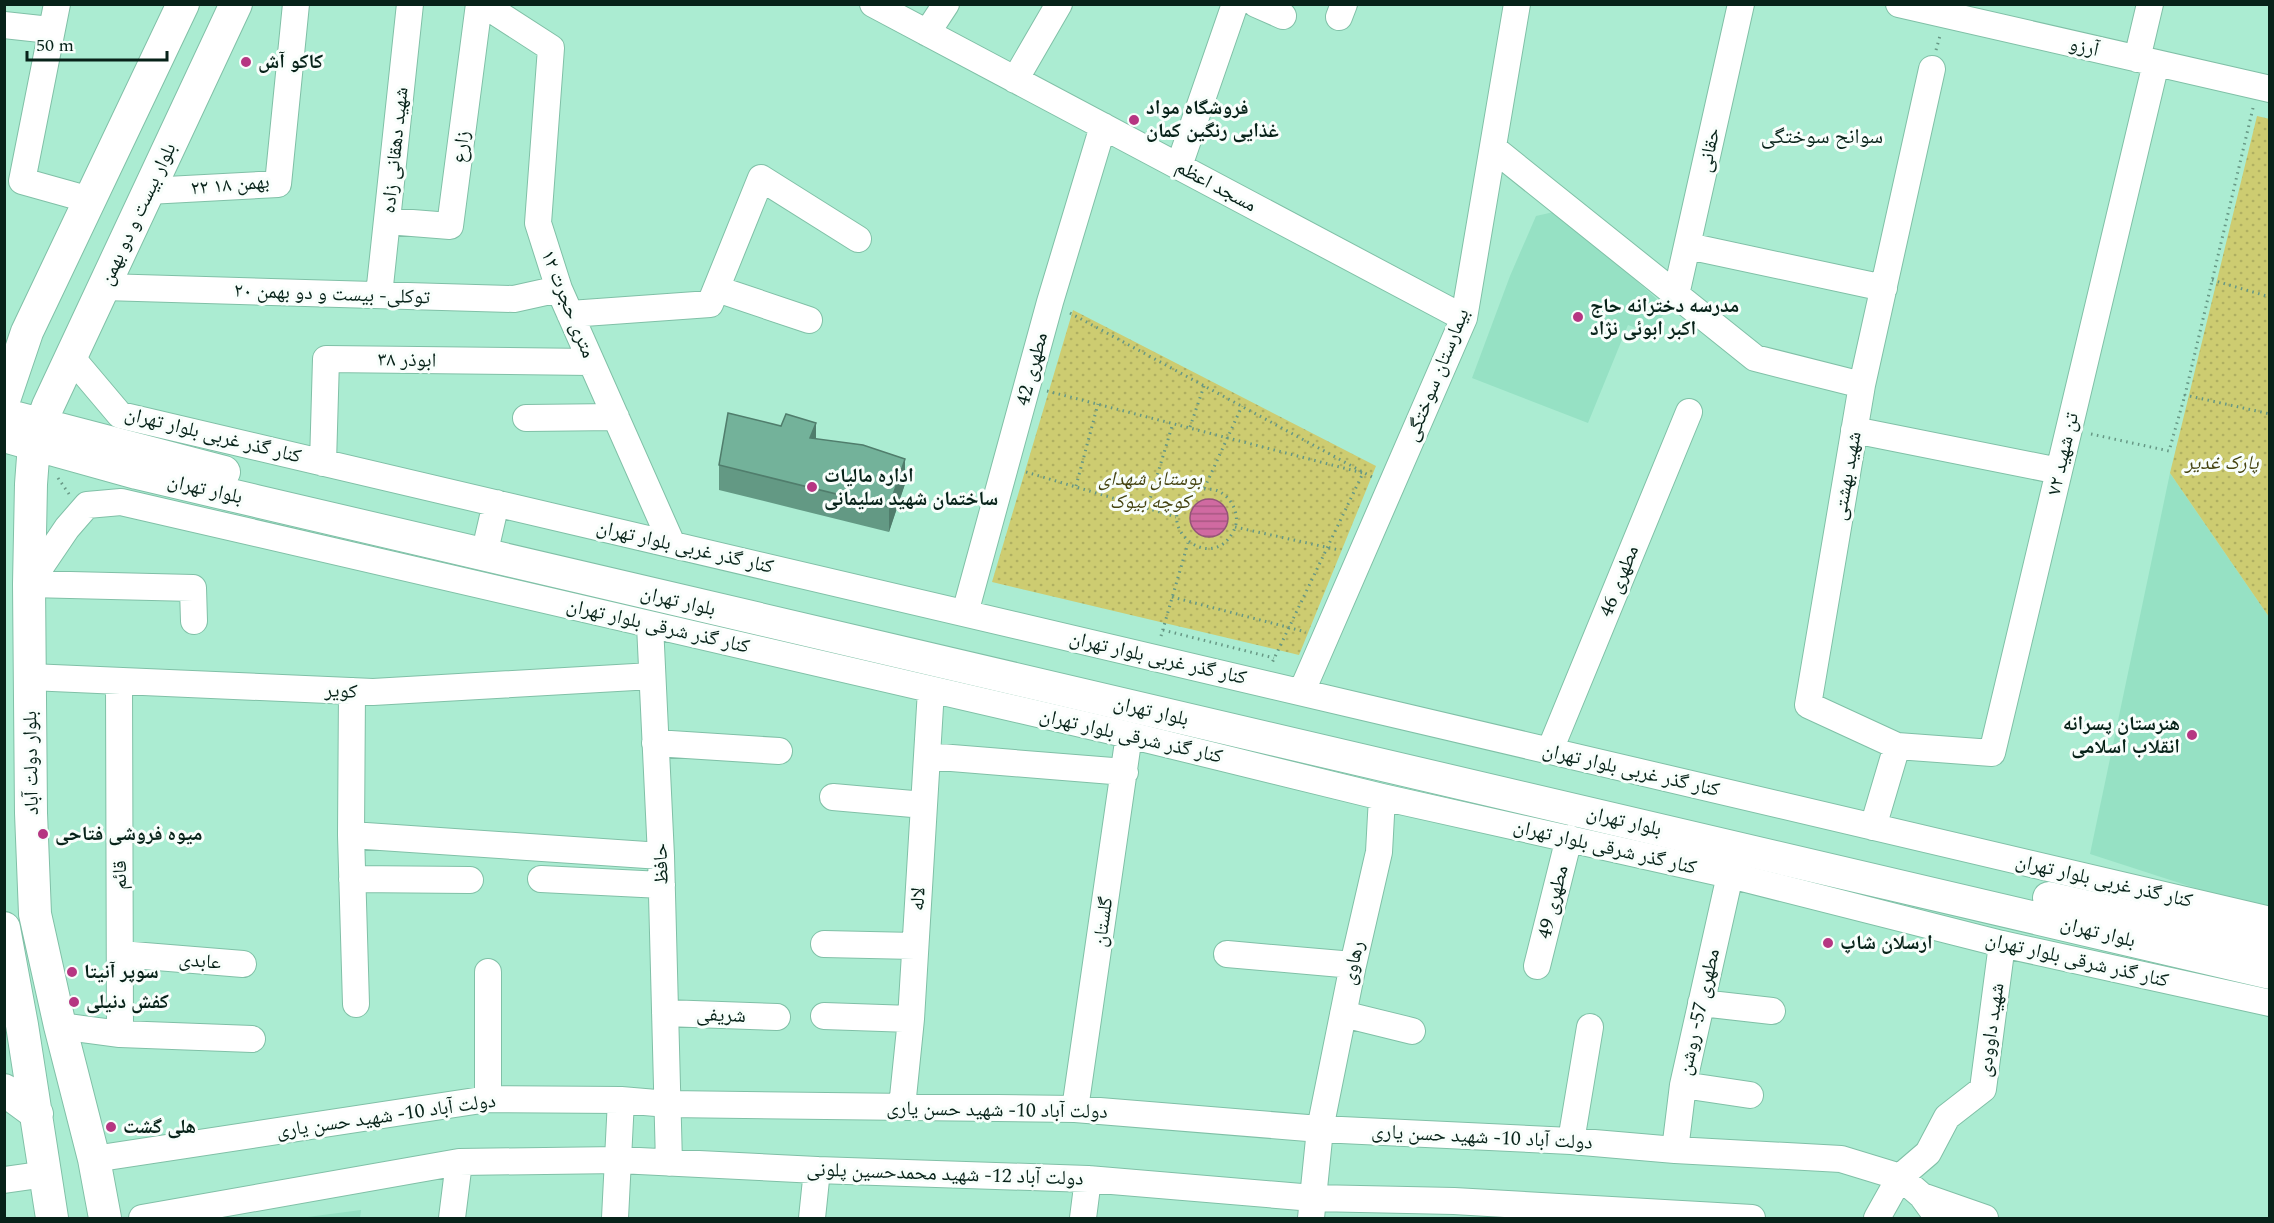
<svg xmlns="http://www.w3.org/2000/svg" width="2274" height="1223" viewBox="0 0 2274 1223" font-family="Spectral,'Noto Naskh Arabic',serif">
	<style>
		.built { fill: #96e1c4 }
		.park { fill: url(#park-dots) }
		.water { fill: url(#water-rules); stroke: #945478; stroke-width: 1.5 }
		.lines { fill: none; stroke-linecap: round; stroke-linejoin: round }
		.minor-casing { stroke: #80c0a7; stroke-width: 28 }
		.major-casing { stroke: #80c0a7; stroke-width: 34 }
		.path { stroke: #669784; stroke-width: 3; stroke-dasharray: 1.5 4.5; stroke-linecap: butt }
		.minor { stroke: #fff; stroke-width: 26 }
		.major { stroke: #fff; stroke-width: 32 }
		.wall { fill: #639984 }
		.shaded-wall { fill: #507d6c }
		.building { fill: #73b29a; stroke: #507d6c; stroke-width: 1.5 }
		.poi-dot { fill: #b63682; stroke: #f8fefb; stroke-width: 2 }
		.labels { text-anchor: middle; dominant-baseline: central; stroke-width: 6; stroke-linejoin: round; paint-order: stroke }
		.street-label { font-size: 20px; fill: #072219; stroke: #f8fefb }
		.poi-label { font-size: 20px; font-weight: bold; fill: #072219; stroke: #f8fefb; text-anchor: start }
		.park-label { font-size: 20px; font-style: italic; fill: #454411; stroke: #f8fefb }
		.neighbourhood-label { font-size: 21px; fill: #072219; stroke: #f8fefb }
	</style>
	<defs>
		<pattern id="park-dots" width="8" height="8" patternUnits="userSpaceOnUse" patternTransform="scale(1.5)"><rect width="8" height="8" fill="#cdcc71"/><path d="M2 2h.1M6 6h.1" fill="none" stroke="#afaf61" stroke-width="1.8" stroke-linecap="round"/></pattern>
		<pattern id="water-rules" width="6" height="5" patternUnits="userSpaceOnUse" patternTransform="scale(1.5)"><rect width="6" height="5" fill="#d06aa1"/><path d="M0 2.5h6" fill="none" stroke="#a75782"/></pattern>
	</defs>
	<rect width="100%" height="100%" fill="#abecd2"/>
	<!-- built -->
	<path class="built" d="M1558,211L1668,309L1649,333L1628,325L1588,423L1472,378L1510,276L1536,216Z
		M2170,473L2269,617V912L2090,854Z
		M361,1210L360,1218H300Z"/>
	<!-- park -->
	<path class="park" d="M2257,116L2270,119L2269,617L2170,473Z
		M1073,310L1376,466L1299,655L992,582Z"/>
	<!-- water -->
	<path class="water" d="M1190 518a19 19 0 1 1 38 0a19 19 0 1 1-38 0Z"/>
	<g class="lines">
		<!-- minor casing -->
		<g class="minor-casing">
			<path id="minor" d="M57,4L22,181L90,200
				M483,4L551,48L538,223L559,289L672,544
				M873,4L1464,318
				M1256,4L1283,16
				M1899,4L2270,89
				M1339,17L1344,4
				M4,25L50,30
				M927,33L946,4
				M2137,59L2150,4
				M1015,80L1059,4
				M1493,148L1755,358L1862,385
				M1179,166L1235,4
				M148,191L278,184L296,4
				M387,221L450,226L479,4
				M1688,246L1884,288
				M104,287L514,299L559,289
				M717,289L809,320
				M379,295L410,4
				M1676,295L1741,4
				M570,314L710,304L761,178L858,239
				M71,357L120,415L2270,920
				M526,418L616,417
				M1854,430L2059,471
				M323,463L326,359L591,362
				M487,542L496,503
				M29,584L67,528L87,505L121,502L1129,735L1382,797L1730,875L2002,944L2270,1003
				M29,584L193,588L194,621
				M965,613L1050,302L1103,126
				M650,625L661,856L669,1163
				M30,677L373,692L652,676
				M352,691L351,835L356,1004
				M1302,691L1464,318L1517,4
				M655,743L779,751
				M1897,746L1992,753L2156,63
				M1550,750L1689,412
				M927,756L1125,772
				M833,797L924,805
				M1873,827L1897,746L1808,705L1862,385L1932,69
				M351,835L661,856
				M352,879L470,880
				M541,879L662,885
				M824,944L915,946
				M120,954L243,964
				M1227,954L1353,965
				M1537,966L1569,838
				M1701,1003L1772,1011
				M665,1013L777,1017
				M1343,1014L1412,1031
				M824,1016L911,1019
				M60,1026L120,1034L119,681
				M120,1034L252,1039
				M1683,1085L1750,1095
				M488,1099V972
				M902,1107L911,1019L931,690
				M1075,1109L1129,735
				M1571,1141L1590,1027
				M1675,1150L1683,1085L1730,875
				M94,1159L488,1099L621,1100L668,1104L1075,1109L1320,1129L1571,1141L1675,1150L1841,1159L1900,1177L1922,1196L1938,1218
				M4,1180L46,1174
				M1922,1196L1985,1218
				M142,1218L459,1162L619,1160L817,1170L1088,1179L1313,1198L1454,1201L1752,1218
				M452,1218L459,1162
				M615,1218L621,1100
				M812,1218L817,1170
				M1083,1218L1088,1179
				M1311,1218L1320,1129L1353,965L1379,852L1382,797
				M1877,1218L1900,1177L1928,1153L1947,1117L1983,1089L2002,944"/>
		</g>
		<!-- major casing -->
		<g class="major-casing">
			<path id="major" d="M4,400L27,332L183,4
				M17,418L224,472
				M4,436L137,473L256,501L2270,973
				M2049,898L2270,948
				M4,928L22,1025L52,1218
				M4,1090L37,1114
				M105,1218L94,1159L60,1026L35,914L31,813L29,584L31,484L34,444L48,406L236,4"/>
		</g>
		<!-- path -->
		<path class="path" d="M1936,50L1940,36
			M2253,108L2185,395L2270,414
			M2212,280L2270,297
			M1070,313L1372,477
			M1047,391L1363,473L1271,665
			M1190,427L1204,386
			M2091,434L2169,451L2185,395
			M1026,472L1176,517
			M58,478L69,494
			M1076,486L1098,404
			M1204,489C1208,489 1214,489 1218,491C1232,497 1241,516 1234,530C1209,582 1138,511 1204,489L1242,406
			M1147,509L1173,423
			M1235,527L1339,550
			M1172,597L1306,632
			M1163,630L1274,658
			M1161,636L1188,543"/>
		<!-- minor -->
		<use href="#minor" class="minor"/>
		<!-- major -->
		<use href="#major" class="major"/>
	</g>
	<!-- wall -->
	<path class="wall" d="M781,426L816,439L905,484L889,532L719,490V465Z"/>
	<!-- shaded-wall -->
	<path class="shaded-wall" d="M816,423V448L810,438Z
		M905,459V484L889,532V507Z"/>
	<!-- building -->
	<path class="building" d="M728,413L781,426L786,414L816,423L810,438L863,445L905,459L889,507L719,465Z"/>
	<!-- markers -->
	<g class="poi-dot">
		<circle cx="246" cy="62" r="6"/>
		<circle cx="1134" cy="120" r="6"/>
		<circle cx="1578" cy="317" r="6"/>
		<circle cx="812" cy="487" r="6"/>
		<circle cx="2192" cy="735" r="6"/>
		<circle cx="43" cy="834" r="6"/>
		<circle cx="1828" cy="943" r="6"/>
		<circle cx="72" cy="972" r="6"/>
		<circle cx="74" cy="1002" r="6"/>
		<circle cx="111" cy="1127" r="6"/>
	</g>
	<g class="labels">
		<!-- street labels -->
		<g class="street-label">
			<text transform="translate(2084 47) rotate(13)">آرزو</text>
			<text transform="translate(461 147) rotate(-83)">زارع</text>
			<text transform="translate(395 150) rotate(-84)">شهید دهقانی زاده</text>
			<text transform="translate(1709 150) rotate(-78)">حقانی</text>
			<text transform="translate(230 185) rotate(-5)">۲۲ بهمن ۱۸</text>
			<text transform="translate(1216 186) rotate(28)">مسجد اعظم</text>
			<text transform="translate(138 214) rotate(-65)">بلوار بیست و دو بهمن</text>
			<text transform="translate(332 294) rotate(2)">توکلی- بیست و دو بهمن ۲۰</text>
			<text transform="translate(568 304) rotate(68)">۱۲ متری حجرت</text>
			<text transform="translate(407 360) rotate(1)">۳۸ ابوذر</text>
			<text transform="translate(1032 369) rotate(-75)">مطهری 42</text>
			<text transform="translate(1437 375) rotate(-68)">بیمارستان سوختگی</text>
			<text transform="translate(213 435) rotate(14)">کنار گذر غربی بلوار تهران</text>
			<text transform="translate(2063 454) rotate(-77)">۷۲ تن شهید</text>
			<text transform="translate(1847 476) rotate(-80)">شهید بهشتی</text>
			<text transform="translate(205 489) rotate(13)">بلوار تهران</text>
			<text transform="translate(685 547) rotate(13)">کنار گذر غربی بلوار تهران</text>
			<text transform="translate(1619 581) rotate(-68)">مطهری 46</text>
			<text transform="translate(678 601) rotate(13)">بلوار تهران</text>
			<text transform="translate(658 626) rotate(13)">کنار گذر شرقی بلوار تهران</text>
			<text transform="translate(1158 658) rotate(13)">کنار گذر غربی بلوار تهران</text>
			<text transform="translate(341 691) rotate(3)">کویر</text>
			<text transform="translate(1151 711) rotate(13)">بلوار تهران</text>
			<text transform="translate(1131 736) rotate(13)">کنار گذر شرقی بلوار تهران</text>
			<text transform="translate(31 763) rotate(-91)">بلوار دولت آباد</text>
			<text transform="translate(1631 770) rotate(13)">کنار گذر غربی بلوار تهران</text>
			<text transform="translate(1624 821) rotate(13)">بلوار تهران</text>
			<text transform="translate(1605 847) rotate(13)">کنار گذر شرقی بلوار تهران</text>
			<text transform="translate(661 864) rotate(-92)">حافظ</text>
			<text transform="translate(120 875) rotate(-90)">قائم</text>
			<text transform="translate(2104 881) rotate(13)">کنار گذر غربی بلوار تهران</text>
			<text transform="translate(918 899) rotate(-86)">لاله</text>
			<text transform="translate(1553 902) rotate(-76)">مطهری 49</text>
			<text transform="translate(1103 922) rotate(-82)">گلستان</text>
			<text transform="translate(2098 932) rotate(14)">بلوار تهران</text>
			<text transform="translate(2077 960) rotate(13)">کنار گذر شرقی بلوار تهران</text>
			<text transform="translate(200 961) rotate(5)">عابدی</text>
			<text transform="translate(1353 963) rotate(-78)">رهاوی</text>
			<text transform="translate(1699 1012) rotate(-77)">مطهری 57- روشن</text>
			<text transform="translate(721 1015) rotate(2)">شریفی</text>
			<text transform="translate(1991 1030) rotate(-82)">شهید داوودی</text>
			<text transform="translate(997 1110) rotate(1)">دولت آباد 10- شهید حسن یاری</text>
			<text transform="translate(386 1116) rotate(-8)">دولت آباد 10- شهید حسن یاری</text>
			<text transform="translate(1482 1137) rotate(3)">دولت آباد 10- شهید حسن یاری</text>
			<text transform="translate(945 1174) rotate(2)">دولت آباد 12- شهید محمدحسین پلونی</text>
		</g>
		<!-- poi labels -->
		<g class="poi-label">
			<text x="258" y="62">کاکو آش</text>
			<text x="1146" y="108">فروشگاه مواد<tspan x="1146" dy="23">غذایی رنگین کمان</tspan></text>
			<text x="1590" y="306">مدرسه دخترانه حاج<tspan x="1590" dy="23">اکبر ابوئی نژاد</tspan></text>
			<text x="824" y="476">اداره مالیات<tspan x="824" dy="23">ساختمان شهید سلیمانی</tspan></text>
			<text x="2180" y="724" text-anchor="end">هنرستان پسرانه<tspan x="2180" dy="23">انقلاب اسلامی</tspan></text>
			<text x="55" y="834">میوه فروشی فتاحی</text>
			<text x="1840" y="943">ارسلان شاپ</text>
			<text x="84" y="972">سوپر آنیتا</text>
			<text x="86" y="1002">کفش دنیلی</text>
			<text x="123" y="1127">هلى گشت</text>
		</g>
		<!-- park labels -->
		<g class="park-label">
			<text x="2222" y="463">پارک غدیر</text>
			<text x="1150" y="479">بوستان شهدای<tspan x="1150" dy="23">کوچه بیوک</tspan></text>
		</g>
		<!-- neighbourhood labels -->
		<g class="neighbourhood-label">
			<text x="1822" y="137">سوانح سوختگی</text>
		</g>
	</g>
	<!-- border -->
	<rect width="2274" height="1223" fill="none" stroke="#072219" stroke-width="12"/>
	<!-- scale -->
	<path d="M27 51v9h140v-9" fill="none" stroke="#072219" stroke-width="3"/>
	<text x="36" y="51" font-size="18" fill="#072219" stroke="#f8fefb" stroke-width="4.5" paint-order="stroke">50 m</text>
</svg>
